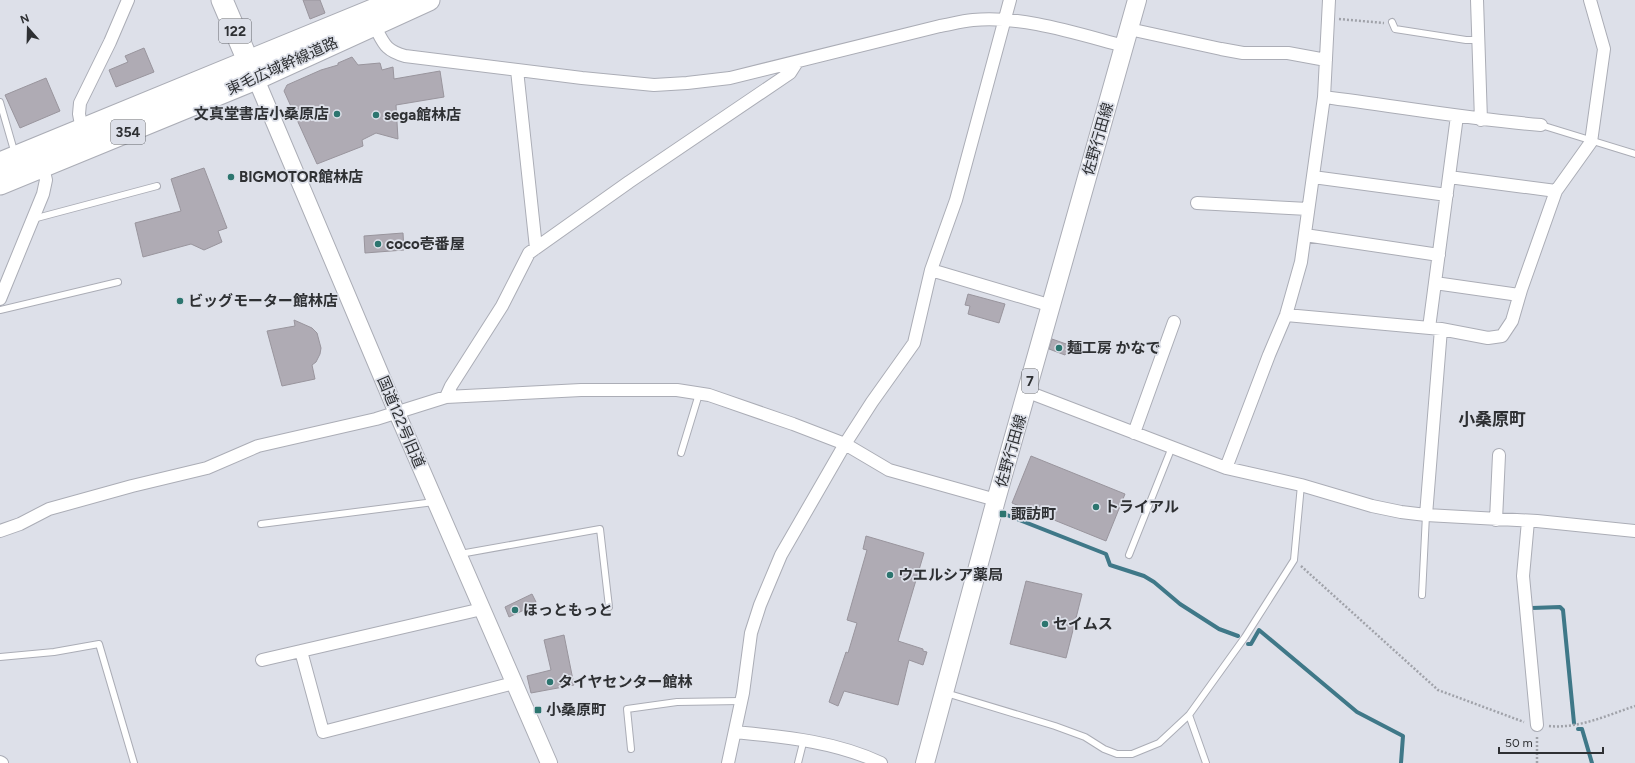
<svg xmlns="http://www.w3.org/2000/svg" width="1635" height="763" viewBox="0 0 1635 763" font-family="Figtree,'Noto Sans JP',sans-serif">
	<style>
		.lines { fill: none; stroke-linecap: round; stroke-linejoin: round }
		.stream { stroke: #3f7888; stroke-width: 4 }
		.building { fill: #afabb4; stroke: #99959d }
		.lane-casing { stroke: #abadb6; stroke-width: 8 }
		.street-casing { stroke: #abadb6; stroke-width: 14 }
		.secondary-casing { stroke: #abadb6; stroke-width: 18 }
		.primary-casing { stroke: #abadb6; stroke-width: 20 }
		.highway-casing { stroke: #abadb6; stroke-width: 23 }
		.path { stroke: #a0a2a9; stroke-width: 2.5; stroke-dasharray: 2 2; stroke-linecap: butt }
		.lane { stroke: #fff; stroke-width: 6 }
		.street { stroke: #fff; stroke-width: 12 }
		.secondary { stroke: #fff; stroke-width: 16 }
		.primary { stroke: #fff; stroke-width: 18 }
		.highway { stroke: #fff; stroke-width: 21 }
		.poi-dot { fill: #2c756f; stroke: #dde0e9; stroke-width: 1.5 }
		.labels { text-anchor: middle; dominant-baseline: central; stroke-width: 3.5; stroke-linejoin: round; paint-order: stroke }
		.shield { fill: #dde0e9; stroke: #62656a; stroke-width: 1 }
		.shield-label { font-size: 14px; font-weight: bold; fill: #2e3033 }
		.street-label { font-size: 15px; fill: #2e3033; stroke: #dde0e9 }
		.poi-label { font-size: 15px; font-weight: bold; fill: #2e3033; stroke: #dde0e9; text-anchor: start }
		.quarter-label { font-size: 17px; font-weight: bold; fill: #2e3033; stroke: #dde0e9 }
	</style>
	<rect width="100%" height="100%" fill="#dde0e9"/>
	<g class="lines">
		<!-- stream -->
		<path class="stream" d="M1007,515L1106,554L1110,565L1144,576L1154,582L1180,604L1219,629L1238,636
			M1532,608L1560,607L1563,610L1574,723
			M1248,644H1251L1259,630L1357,712L1403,736L1401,763
			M1578,729H1582L1592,763"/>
	</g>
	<!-- building -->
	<path class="building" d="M303,0H320L325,13L310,19Z
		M144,48L154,72L116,87L109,70L128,62L125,56Z
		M352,57L358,65L380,63L382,70L393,67L394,79L440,71L444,97L396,105L398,139L376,133L362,140L363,146L317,164L284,91L287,85L321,70L338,65V63Z
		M46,78L60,111L20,128L5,95Z
		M204,168L227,228L218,231L222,242L204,250L191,244L143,257L135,223L181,211L171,179Z
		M403,233L404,250L365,253L364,236Z
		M968,294L1005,304L999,323L968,314L970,306L965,305Z
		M294,320L312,328L317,333L321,348L320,354L316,362L312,365L315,379L282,386L267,331L295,326Z
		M1052,339L1069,345L1065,355L1049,349Z
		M1031,456L1125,494L1106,541L1012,503Z
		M866,536L924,553L898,641L923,649V651L927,652L923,665L909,660L898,705L844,691L838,706L829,702L846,652L848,653L857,623L847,620L867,550L863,549Z
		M1026,581L1082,594L1066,658L1010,644Z
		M532,594L537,604L509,617L505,607Z
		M564,635L574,685L531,693L527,676L551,670L544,640Z"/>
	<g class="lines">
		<!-- lane casing -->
		<g class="lane-casing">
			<path id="lane" d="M1392,22L1395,29L1466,40H1478
				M0,102L15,154
				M1541,125L1635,154
				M33,219L157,186
				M0,310L118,282
				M681,453L699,394
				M261,524L434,502
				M460,554L600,529L609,607
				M1129,555L1172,447
				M1422,595L1426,515
				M0,657L54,652L99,644L134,763
				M946,693L1055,726L1085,737L1104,749L1117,754H1132L1159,743L1189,715L1245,637L1294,560L1301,485
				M1189,715L1206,763
				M631,749L627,709L677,702L741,701
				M798,763L804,739"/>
		</g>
		<!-- street casing -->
		<g class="street-casing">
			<path id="street" d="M1477,0L1481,120
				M374,25C384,43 384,50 405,56L582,78L654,85L687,83L730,78L940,26C951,24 962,21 973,20C1021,15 1078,34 1124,46
				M1129,29L1221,49L1243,53H1288L1326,60
				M517,70L536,248
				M1324,97C1396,106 1468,119 1541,125
				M82,130L79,114L80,103L110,42L128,0
				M1313,177L1447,195
				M1449,177L1556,191
				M1197,203L1308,209
				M1305,235L1439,255
				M931,270L1052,306
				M1435,283L1519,295
				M0,299L43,194L46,180L43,167
				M1286,315L1441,329L1488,338L1502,336L1512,321L1521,290L1556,191L1591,142L1604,49L1590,0
				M1429,328L1457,116
				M1028,392L1226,468L1301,485L1372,506L1401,512L1426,515L1537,521L1635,531
				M446,397L451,386L502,306L529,253L629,182L790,73L797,62
				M1134,433L1174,322
				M1226,468L1269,355L1286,315L1301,262L1324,97L1329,0
				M1426,515L1441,329
				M1496,520L1499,455
				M1528,521L1523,576L1537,725
				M0,531L20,524L49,509L132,486L207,468L258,446L376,419L446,397L581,390H677L709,395L793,424L845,444L889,470L996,500
				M301,651L323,732L514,683
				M262,660L482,609
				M735,732C785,737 834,741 881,763
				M0,762L2,763
				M728,763L743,693L751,633L760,605L781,555L845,444L872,402L914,343L931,270L956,200L1010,0"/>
		</g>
		<!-- secondary casing -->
		<g class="secondary-casing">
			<path id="secondary" d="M256,79L397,413L549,763"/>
		</g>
		<!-- primary casing -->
		<g class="primary-casing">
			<path id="primary" d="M925,763L996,500L1137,0"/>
		</g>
		<!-- highway casing -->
		<g class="highway-casing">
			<path id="highway" d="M222,0L254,75
				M0,163L397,0
				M0,184L256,79L429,0"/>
		</g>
		<!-- path -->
		<path class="path" d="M1339,19L1384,23
			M1301,566L1438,690L1524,722
			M1549,726C1578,729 1608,715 1635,706
			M1537,737V763"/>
		<!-- lane -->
		<use href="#lane" class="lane"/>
		<!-- street -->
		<use href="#street" class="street"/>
		<!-- secondary -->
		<use href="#secondary" class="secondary"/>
		<!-- primary -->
		<use href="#primary" class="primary"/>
		<!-- highway -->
		<use href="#highway" class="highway"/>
	</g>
	<!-- markers -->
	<g class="poi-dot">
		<circle cx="337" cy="114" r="4"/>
		<circle cx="376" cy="115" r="4"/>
		<circle cx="231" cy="177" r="4"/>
		<circle cx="378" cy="244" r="4"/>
		<circle cx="180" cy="301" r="4"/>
		<circle cx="1059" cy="348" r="4"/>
		<circle cx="1096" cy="507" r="4"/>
		<rect x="999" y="510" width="8" height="8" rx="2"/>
		<circle cx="890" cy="575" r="4"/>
		<circle cx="515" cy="610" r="4"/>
		<circle cx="1045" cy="624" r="4"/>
		<circle cx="550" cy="682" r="4"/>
		<rect x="534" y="706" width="8" height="8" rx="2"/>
	</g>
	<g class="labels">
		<!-- shield labels -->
		<g class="shield">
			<rect x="219" y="19" width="32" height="24" rx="3"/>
			<rect x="111" y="120" width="34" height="24" rx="3"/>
			<rect x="1022" y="369" width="16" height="24" rx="3"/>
		</g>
		<g class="shield-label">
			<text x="235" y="31">122</text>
			<text x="128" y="132">354</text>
			<text x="1030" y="381">7</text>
		</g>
		<!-- street labels -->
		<g class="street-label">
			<text transform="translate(282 66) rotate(-24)">東毛広域幹線道路</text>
			<text transform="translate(1098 139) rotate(-74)">佐野行田線</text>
			<text transform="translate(401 422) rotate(67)">国道122号旧道</text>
			<text transform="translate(1011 451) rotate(-74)">佐野行田線</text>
		</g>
		<!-- poi labels -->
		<g class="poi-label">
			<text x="329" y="114" text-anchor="end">文真堂書店小桑原店</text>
			<text x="384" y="115">sega館林店</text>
			<text x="239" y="177">BIGMOTOR館林店</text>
			<text x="386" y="244">coco壱番屋</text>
			<text x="188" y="301">ビッグモーター館林店</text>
			<text x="1067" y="348">麺工房 かなで</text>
			<text x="1104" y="507">トライアル</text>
			<text x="1011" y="514">諏訪町</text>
			<text x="898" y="575">ウエルシア薬局</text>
			<text x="523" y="610">ほっともっと</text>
			<text x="1053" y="624">セイムス</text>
			<text x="558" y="682">タイヤセンター館林</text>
			<text x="546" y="710">小桑原町</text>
		</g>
		<!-- quarter labels -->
		<g class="quarter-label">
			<text x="1492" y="419">小桑原町</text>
		</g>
	</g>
	<!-- north arrow -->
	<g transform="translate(28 28) rotate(340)" stroke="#dde0e9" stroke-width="3" paint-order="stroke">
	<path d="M0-3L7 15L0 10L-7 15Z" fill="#2e3033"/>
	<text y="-6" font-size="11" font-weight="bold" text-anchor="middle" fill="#2e3033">N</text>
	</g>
	<!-- scale -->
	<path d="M1499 747v6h104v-6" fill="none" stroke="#2e3033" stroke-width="2"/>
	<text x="1505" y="747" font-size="12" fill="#2e3033" stroke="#dde0e9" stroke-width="3" paint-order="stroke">50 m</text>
</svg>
